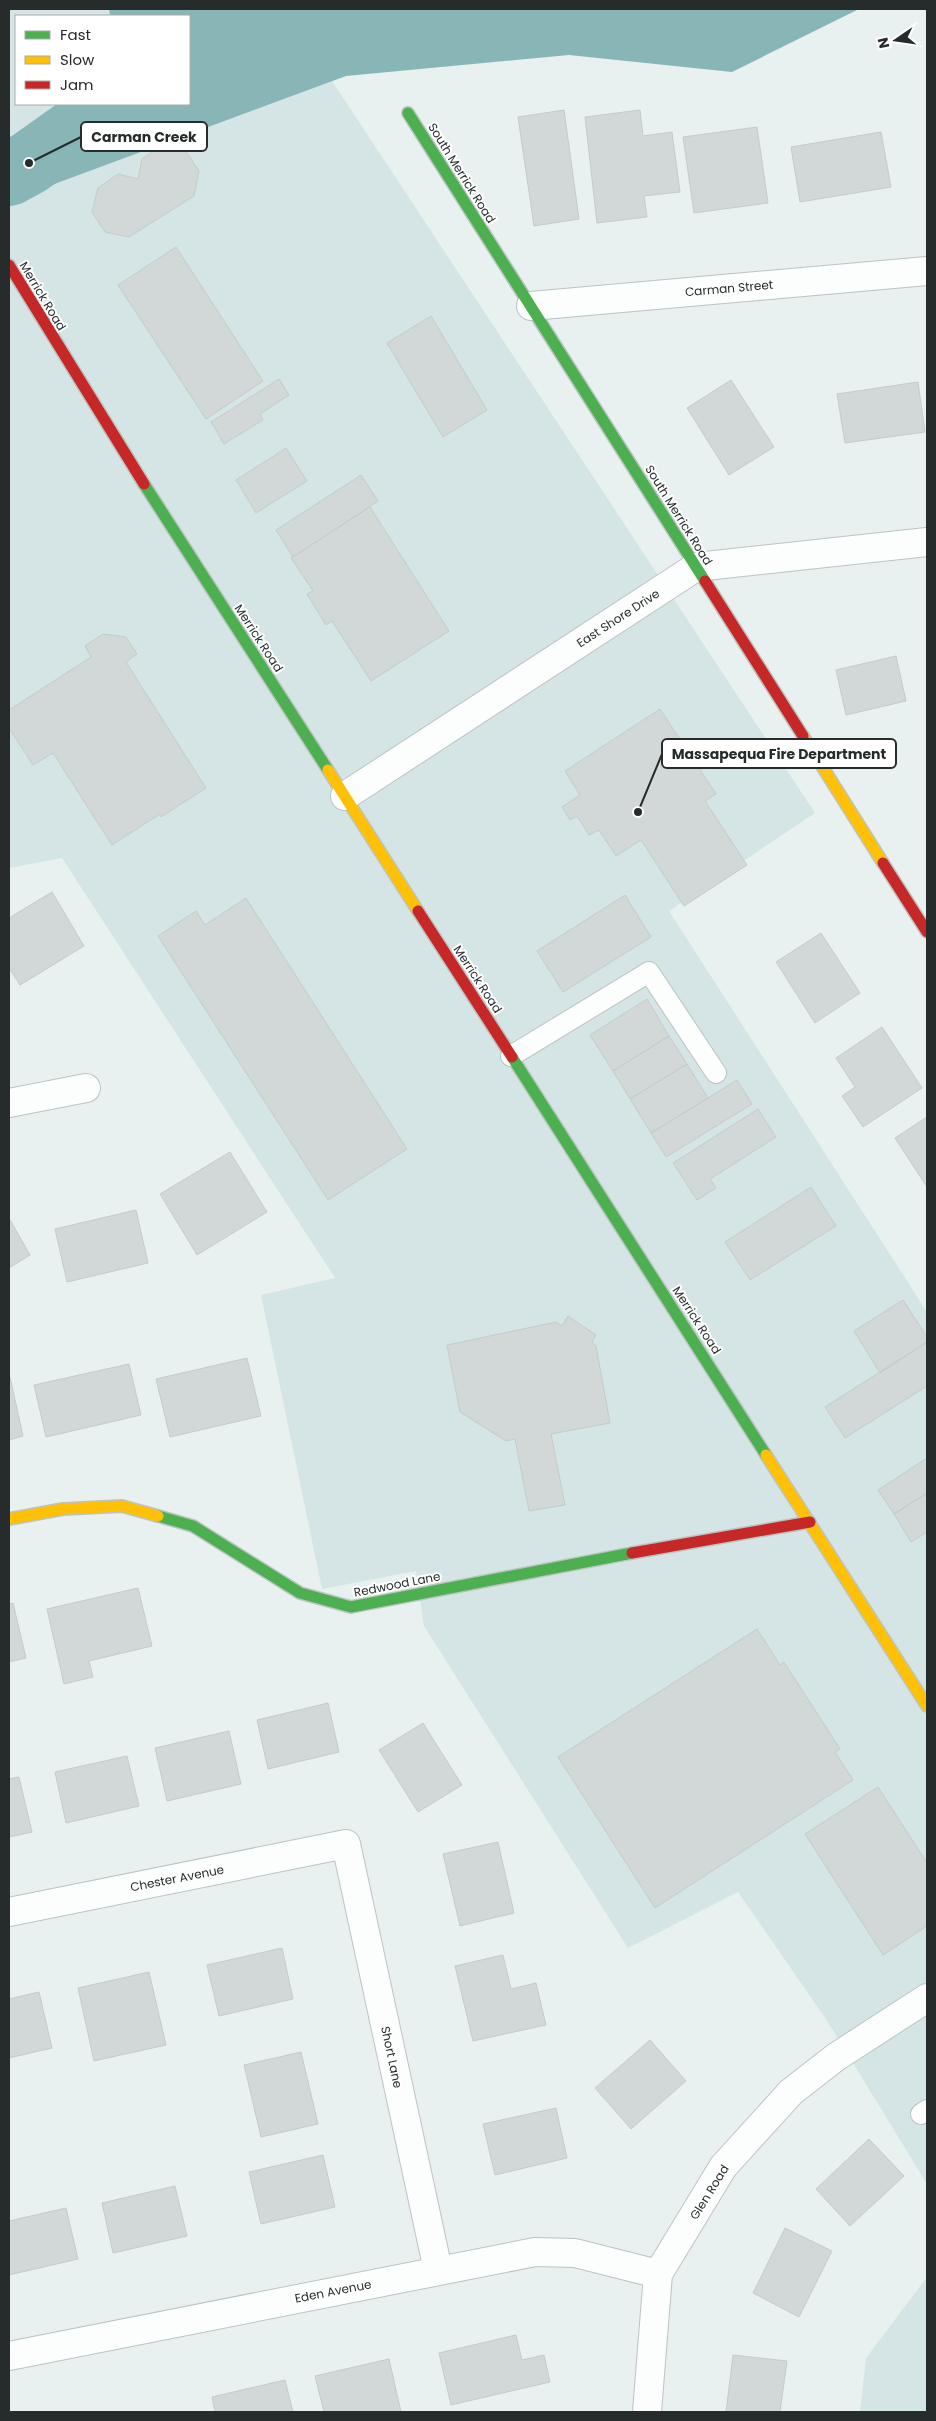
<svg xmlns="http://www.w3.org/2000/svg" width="936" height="2421" viewBox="0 0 936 2421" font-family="Poppins,sans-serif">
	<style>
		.built { fill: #d5e5e5 }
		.water { fill: #88b6b6 }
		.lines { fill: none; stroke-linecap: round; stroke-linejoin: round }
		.river { stroke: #88b6b6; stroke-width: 64 }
		.building { fill: #d2d8d8; stroke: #c4cbcb }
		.lane-casing { stroke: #bdc3c3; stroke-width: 22 }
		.street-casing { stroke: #bdc3c3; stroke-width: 30 }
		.fast-casing { stroke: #bdc3c3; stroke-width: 14 }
		.slow-casing { stroke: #bdc3c3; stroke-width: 14 }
		.jam-casing { stroke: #bdc3c3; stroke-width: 14 }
		.lane { stroke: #fcfdfd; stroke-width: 20 }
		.street { stroke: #fcfdfd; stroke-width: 28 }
		.fast { stroke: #4caf50; stroke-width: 11 }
		.slow { stroke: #ffc107; stroke-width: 11 }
		.jam { stroke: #c62828; stroke-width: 11 }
		.labels { text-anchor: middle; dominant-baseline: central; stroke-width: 4; stroke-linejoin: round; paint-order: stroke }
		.street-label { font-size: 12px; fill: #262b2b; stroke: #fff }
		.leader { fill: none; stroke: #262b2b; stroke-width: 2 }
		.callout-dot { fill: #262b2b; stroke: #fff; stroke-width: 2 }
		.callout { fill: #fff; stroke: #262b2b; stroke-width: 2 }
		.callout-label { font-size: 14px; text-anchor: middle; font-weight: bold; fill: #262b2b }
	</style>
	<rect width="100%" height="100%" fill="#e8f0f0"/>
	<!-- built -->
	<path class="built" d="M9,9H109L110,16H16V104H70L17,137L41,188L332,81L815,813L669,911L927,1312V2184L826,2019L738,1892L628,1948L424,1626L416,1571L322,1589L261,1295L335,1278L62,858L9,868Z
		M927,2277V2412H860L866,2358Z"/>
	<!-- water -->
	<path class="water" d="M109,9H859L732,72L569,55L346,76L41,189L17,137L70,104H189V16H110Z"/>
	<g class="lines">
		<!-- river -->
		<path class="river" d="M9,174L29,163L112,104"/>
	</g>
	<!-- building -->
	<path class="building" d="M564,110L579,219L534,226L518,117Z
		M640,110L643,136L672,132L680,192L644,196L647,217L597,223L585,117Z
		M757,127L768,203L694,213L683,137Z
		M881,132L891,187L800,202L791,147Z
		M163,145L185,150L199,171L194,196L129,237L105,232L92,212L98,188L118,174L138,179L142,159Z
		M176,247L263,381L206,419L118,285Z
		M431,316L487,410L443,437L387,343Z
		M279,379L289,395L260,414L263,420L224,444L211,422Z
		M731,380L774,447L729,475L687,408Z
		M918,382L925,432L845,443L837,394Z
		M286,448L307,481L256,513L236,480Z
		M361,475L378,501L293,557L276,530Z
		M370,507L449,631L371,681L332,621L326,625L307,594L313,591L291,558Z
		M103,634L126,637L137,654L126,662L206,788L161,817L160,814L112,845L53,753L33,765L9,728V710L91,657L85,646Z
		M896,656L906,701L846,715L836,670Z
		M660,709L716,794L705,801L747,865L684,906L641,840L616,856L599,830L589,835L577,816L570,820L562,807L580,795L565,771Z
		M52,892L84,946L20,985L9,968V918Z
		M625,895L651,937L563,992L537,951Z
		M246,898L407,1149L328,1200L158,936L196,911L205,925Z
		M821,933L860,993L815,1023L776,962Z
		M647,999L669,1036L613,1071L590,1035Z
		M882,1027L922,1088L863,1127L842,1096L855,1087L836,1058Z
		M669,1036L687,1064L630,1099L613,1071Z
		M687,1064L708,1098L651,1133L630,1099Z
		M737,1080L752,1104L666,1157L651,1133Z
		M758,1109L776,1137L710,1179L716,1188L697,1200L673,1163Z
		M927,1117V1187L895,1138Z
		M230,1152L267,1212L197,1255L160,1194Z
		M811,1187L836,1226L750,1280L725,1242Z
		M136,1210L148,1263L67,1282L55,1229Z
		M9,1218L30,1255L9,1268Z
		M903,1300L927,1337V1342L880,1373L854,1331Z
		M568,1316L596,1335L592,1342L596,1346L610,1423L551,1434L565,1505L529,1511L515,1439L506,1441L460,1412L447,1345L556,1322L562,1326Z
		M927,1342V1386L845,1438L825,1407Z
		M247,1358L261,1416L170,1437L156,1379Z
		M129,1364L141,1415L46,1437L34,1385Z
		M10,1377L23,1436L9,1440V1378Z
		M927,1458V1493L894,1514L878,1490Z
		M927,1493V1532L911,1542L894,1514Z
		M138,1588L152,1646L89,1661L93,1677L64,1684L47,1609Z
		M13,1603L26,1658L9,1662V1604Z
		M757,1629L780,1665L784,1662L840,1749L835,1752L853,1780L655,1908L558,1757Z
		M328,1703L339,1752L268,1769L257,1720Z
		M423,1723L462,1785L418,1812L379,1750Z
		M229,1731L241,1784L167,1801L155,1748Z
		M127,1756L139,1806L66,1823L55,1772Z
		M19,1777L32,1832L9,1837V1779Z
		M878,1787L927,1863V1926L883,1955L805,1834Z
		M498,1842L514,1913L460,1926L443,1854Z
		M282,1948L293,1999L219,2016L207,1965Z
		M503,1955L511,1989L536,1983L546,2025L473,2041L455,1966Z
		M149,1972L166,2045L94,2061L78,1988Z
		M39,1992L52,2048L9,2058V1999Z
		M650,2040L686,2081L631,2129L595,2088Z
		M301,2052L318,2124L261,2137L244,2065Z
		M556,2108L567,2158L495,2175L483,2124Z
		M869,2139L904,2176L850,2226L816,2189Z
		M323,2155L335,2207L261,2224L249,2172Z
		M175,2186L187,2236L113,2253L102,2203Z
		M66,2208L78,2259L9,2275V2221Z
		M785,2228L832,2251L799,2317L753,2293Z
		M516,2335L522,2360L544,2355L550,2382L451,2405L439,2353Z
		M733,2355L787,2361L780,2412H726Z
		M389,2359L401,2412H324L315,2376Z
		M285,2380L293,2412H215L212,2397Z"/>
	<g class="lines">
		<!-- lane casing -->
		<g class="lane-casing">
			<path id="lane" d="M511,1056L649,972L716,1073
				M921,2114L927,2110"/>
		</g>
		<!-- street casing -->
		<g class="street-casing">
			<path id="street" d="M531,306L927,271
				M345,796L696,567L927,542
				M9,1103L86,1088
				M9,1912L346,1844L438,2270
				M9,2356L535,2252L575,2253L658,2274
				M647,2412L658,2274L723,2167L791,2092L836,2057L927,1998"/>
		</g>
		<!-- fast casing -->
		<g class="fast-casing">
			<path id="fast" d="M408,113L705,581
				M144,484L328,770
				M512,1057L766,1455
				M158,1516L193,1526L300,1593L351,1607L632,1553"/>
		</g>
		<!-- slow casing -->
		<g class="slow-casing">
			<path id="slow" d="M803,736L883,863
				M328,770L418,911
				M766,1455L927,1706
				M9,1519L63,1509L122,1506L158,1516"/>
		</g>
		<!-- jam casing -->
		<g class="jam-casing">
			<path id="jam" d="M9,265L144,484
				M705,581L803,736
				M883,863L927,932
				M418,911L512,1057
				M632,1553L810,1522"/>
		</g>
		<!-- lane -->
		<use href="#lane" class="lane"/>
		<!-- street -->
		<use href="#street" class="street"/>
		<!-- fast -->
		<use href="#fast" class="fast"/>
		<!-- slow -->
		<use href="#slow" class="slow"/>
		<!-- jam -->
		<use href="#jam" class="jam"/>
	</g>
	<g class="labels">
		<!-- street labels -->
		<g class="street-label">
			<text transform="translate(462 173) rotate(58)">South Merrick Road</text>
			<text transform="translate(729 288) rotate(-5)">Carman Street</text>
			<text transform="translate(43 296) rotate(59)">Merrick Road</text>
			<text transform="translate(679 515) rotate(58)">South Merrick Road</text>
			<text transform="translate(618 618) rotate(-33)">East Shore Drive</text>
			<text transform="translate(259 638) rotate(57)">Merrick Road</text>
			<text transform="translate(478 979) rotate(57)">Merrick Road</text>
			<text transform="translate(697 1320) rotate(57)">Merrick Road</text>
			<text transform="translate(397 1584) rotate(-11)">Redwood Lane</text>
			<text transform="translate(177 1878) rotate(-11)">Chester Avenue</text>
			<text transform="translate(392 2057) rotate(78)">Short Lane</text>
			<text transform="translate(709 2192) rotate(-58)">Glen Road</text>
			<text transform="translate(333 2291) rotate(-11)">Eden Avenue</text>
		</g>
	</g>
	<!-- callouts -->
	<path class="leader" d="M29 163L81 137M638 812L662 754"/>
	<g class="callout-dot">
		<circle cx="29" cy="163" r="5"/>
		<circle cx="638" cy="812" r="5"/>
	</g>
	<g class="callout">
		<rect x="81" y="122" width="126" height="29" rx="5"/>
		<rect x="662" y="739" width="234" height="29" rx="5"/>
	</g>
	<g class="callout-label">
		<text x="144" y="142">Carman Creek</text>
		<text x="779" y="759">Massapequa Fire Department</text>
	</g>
	<!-- border -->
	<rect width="936" height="2421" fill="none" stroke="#262b2b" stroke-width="20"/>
	<!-- legend -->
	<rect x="15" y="15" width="175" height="90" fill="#ffffff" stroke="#a8aaaa"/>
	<rect x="25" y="31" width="25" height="8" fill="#4caf50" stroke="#a8aaaa"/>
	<text x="60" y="40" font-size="15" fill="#262b2b">Fast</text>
	<rect x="25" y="56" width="25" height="8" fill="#ffc107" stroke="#a8aaaa"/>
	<text x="60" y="65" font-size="15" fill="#262b2b">Slow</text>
	<rect x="25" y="81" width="25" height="8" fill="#c62828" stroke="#a8aaaa"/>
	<text x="60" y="90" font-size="15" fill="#262b2b">Jam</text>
	<!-- north arrow -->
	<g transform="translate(896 40) rotate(257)" stroke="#ffffff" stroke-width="4" paint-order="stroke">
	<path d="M0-4L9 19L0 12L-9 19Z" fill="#262b2b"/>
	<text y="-8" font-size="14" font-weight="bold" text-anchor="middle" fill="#262b2b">N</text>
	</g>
</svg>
